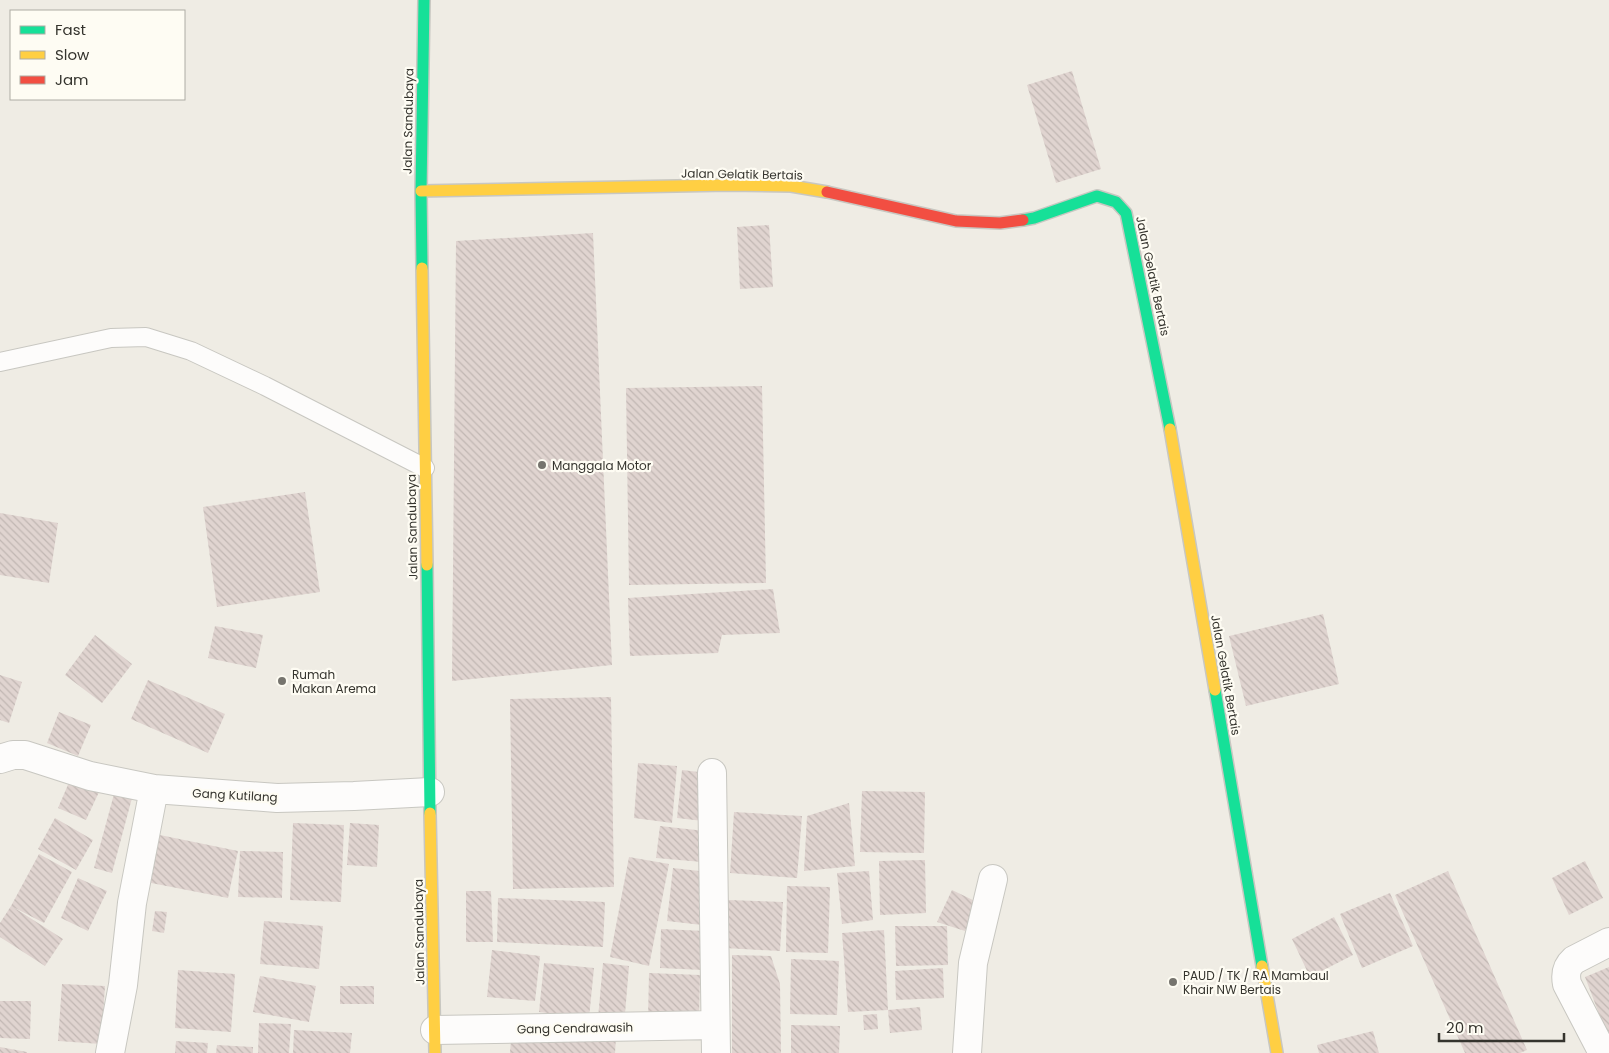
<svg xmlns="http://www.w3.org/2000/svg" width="1609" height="1053" viewBox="0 0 1609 1053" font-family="Poppins,sans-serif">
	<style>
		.building { fill: url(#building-back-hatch) }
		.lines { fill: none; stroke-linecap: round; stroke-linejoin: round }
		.lane-casing { stroke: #c8c7c1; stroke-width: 20 }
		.street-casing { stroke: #c8c7c1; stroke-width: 30 }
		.fast-casing { stroke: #c8c7c1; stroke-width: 14 }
		.slow-casing { stroke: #c8c7c1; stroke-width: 14 }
		.jam-casing { stroke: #c8c7c1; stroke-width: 14 }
		.lane { stroke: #fdfcfb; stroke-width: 18 }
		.street { stroke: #fdfcfb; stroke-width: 28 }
		.fast { stroke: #16e098; stroke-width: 11 }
		.slow { stroke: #ffcf43; stroke-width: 11 }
		.jam { stroke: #f24e42; stroke-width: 11 }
		.poi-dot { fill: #76746e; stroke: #fefcf3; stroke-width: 2 }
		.labels { text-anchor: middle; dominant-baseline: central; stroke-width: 4.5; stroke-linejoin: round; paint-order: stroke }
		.street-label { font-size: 12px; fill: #35342e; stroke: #fefcf3 }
		.poi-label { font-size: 12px; fill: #35342e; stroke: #fefcf3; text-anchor: start }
	</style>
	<defs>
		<pattern id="building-back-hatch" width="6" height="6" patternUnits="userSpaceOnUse" patternTransform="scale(1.25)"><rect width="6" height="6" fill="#e0d4d0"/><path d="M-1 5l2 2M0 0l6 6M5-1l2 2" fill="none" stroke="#c1b7b3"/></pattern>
	</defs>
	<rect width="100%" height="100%" fill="#efece4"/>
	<!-- building -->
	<path class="building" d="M1072,71L1101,169L1056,183L1027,85Z
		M769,225L773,287L740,289L737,227Z
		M593,233L612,665L452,681L456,241Z
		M762,386L766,583L629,585L626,388Z
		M305,492L320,592L217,607L203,507Z
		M0,513L58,523L49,583L0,575Z
		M773,589L780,633L722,635L718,653L630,656L628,598Z
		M1323,614L1339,684L1246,706L1229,636Z
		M215,626L263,635L256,668L208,658Z
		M95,635L132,664L102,703L65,675Z
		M0,675L22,682L9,723L0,720Z
		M148,680L225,714L208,753L131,719Z
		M611,697L614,887L513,889L510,699Z
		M59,712L91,725L78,756L47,743Z
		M638,763L677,766L672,823L634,818Z
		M682,770L707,773L703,821L677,818Z
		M70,780L99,792L86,820L58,808Z
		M862,791L925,792L924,853L860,852Z
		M114,794L132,798L112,873L94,868Z
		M849,803L855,866L804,871L807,816Z
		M734,812L802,816L797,878L730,873Z
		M55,818L93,840L76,870L38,849Z
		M293,823L344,825L341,902L290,900Z
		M350,823L379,825L377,867L347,865Z
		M660,826L705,831L702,862L656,858Z
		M155,834L238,851L228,898L146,882Z
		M240,851L283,852L282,898L238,897Z
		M39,854L72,872L44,923L13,907L63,939L45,966L0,937V923L11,906Z
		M629,857L669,864L649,966L610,957Z
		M925,860L926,913L880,915L879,861Z
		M1585,861L1603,898L1569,915L1552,878Z
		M673,868L708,872L702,925L667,921Z
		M869,871L873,920L842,924L837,873Z
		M1448,871L1527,1050L1520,1053H1465L1395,895Z
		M78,878L107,891L88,931L61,918Z
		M787,886L830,887L828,953L786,952Z
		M952,890L977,902L965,931L937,922Z
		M466,891H491L493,942H466Z
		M1390,893L1413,946L1362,968L1340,914Z
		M498,898L605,902L603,947L497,942Z
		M728,900L783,902L780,951L725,948Z
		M155,911L167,912L164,933L152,931Z
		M1334,917L1353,955L1310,977L1292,939Z
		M264,921L323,926L319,969L260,964Z
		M895,926H947L948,965L896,966Z
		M661,929L705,931L703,970L660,968Z
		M884,930L888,1010L920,1007L922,1030L890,1033L888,1010L848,1012L842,933Z
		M492,950L540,956L535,1001L487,997Z
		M732,955L771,956L780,984L781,1053H732Z
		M791,959L839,961L837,1015L790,1014Z
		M544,963L594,968L589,1018L539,1012Z
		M603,963L629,966L625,1014L598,1018Z
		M1609,967V1040L1585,977Z
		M943,968L944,998L896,1000L895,971Z
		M178,970L235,974L231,1032L175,1028Z
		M649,973L700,975L699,1019L648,1018Z
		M260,976L316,986L309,1022L253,1012Z
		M62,984L105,986L101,1044L58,1041Z
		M340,986H374V1004H340Z
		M0,1001H31L30,1039L0,1038Z
		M877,1014L878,1029L864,1030L863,1015Z
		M259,1023L291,1024L289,1053H258Z
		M791,1025L840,1026L839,1053H791Z
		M294,1030L352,1033L350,1053H293Z
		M1373,1031L1379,1053H1319L1317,1045Z
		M616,1037L615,1053H510L511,1039Z
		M176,1041L208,1043L207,1053H175Z
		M217,1045L253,1047V1053H216Z
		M0,1047L27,1052V1053H0Z"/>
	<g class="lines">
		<!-- lane casing -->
		<g class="lane-casing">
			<path id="lane" d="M0,362L111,338L146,337L191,351L265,386L425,468"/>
		</g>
		<!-- street casing -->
		<g class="street-casing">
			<path id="street" d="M0,759L13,755H25L90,776L154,789L277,798L354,796L430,792
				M712,773L716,1053
				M435,1030L715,1025
				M110,1053L123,985L132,903L154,789
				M967,1053L973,963L993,879
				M1603,1053L1567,984C1565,974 1566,967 1574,960L1609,942"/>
		</g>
		<!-- fast casing -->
		<g class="fast-casing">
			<path id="fast" d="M1023,220L1034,218L1097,196L1116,202L1126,213L1170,429
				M422,268L421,191L424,0
				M427,565L430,813
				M1215,690L1262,966"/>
		</g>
		<!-- slow casing -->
		<g class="slow-casing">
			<path id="slow" d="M421,191L728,185L791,186L827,192
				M422,268L427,565
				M1170,429L1215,690
				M430,813L435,1053
				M1262,966L1277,1053"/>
		</g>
		<!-- jam casing -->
		<g class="jam-casing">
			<path id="jam" d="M827,192L956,221L1000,223L1023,220"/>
		</g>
		<!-- lane -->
		<use href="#lane" class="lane"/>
		<!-- street -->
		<use href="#street" class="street"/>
		<!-- fast -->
		<use href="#fast" class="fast"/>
		<!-- slow -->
		<use href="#slow" class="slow"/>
		<!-- jam -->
		<use href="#jam" class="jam"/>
	</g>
	<!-- markers -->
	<g class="poi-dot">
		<circle cx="542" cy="465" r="5"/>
		<circle cx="282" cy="681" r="5"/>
		<circle cx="1173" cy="982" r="5"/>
	</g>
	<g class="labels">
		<!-- street labels -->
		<g class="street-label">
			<text transform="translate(408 121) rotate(-89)">Jalan Sandubaya</text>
			<text transform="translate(742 174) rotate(1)">Jalan Gelatik Bertais</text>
			<text transform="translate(1153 276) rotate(78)">Jalan Gelatik Bertais</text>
			<text transform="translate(412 527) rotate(-91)">Jalan Sandubaya</text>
			<text transform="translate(1226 675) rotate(80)">Jalan Gelatik Bertais</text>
			<text transform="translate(235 795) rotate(3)">Gang Kutilang</text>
			<text transform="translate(419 932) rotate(-91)">Jalan Sandubaya</text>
			<text transform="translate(575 1028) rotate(-1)">Gang Cendrawasih</text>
		</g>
		<!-- poi labels -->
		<g class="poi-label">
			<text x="552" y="465">Manggala Motor</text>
			<text x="292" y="674">Rumah<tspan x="292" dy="14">Makan Arema</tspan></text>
			<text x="1183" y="975">PAUD / TK / RA Mambaul<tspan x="1183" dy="14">Khair NW Bertais</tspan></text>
		</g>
	</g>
	<!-- legend -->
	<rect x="10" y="10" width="175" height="90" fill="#fefcf3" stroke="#aeaca4"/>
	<rect x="20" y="26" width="25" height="8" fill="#16e098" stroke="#aeaca4"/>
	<text x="55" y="35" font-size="15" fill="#35342e">Fast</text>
	<rect x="20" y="51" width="25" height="8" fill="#ffcf43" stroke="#aeaca4"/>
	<text x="55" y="60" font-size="15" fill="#35342e">Slow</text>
	<rect x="20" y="76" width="25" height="8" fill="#f24e42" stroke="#aeaca4"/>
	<text x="55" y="85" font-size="15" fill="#35342e">Jam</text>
	<!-- scale -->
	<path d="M1439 1033v8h125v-8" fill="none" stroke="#35342e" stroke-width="2.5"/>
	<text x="1446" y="1033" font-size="15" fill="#35342e" stroke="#fefcf3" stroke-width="4" paint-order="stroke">20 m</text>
</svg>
